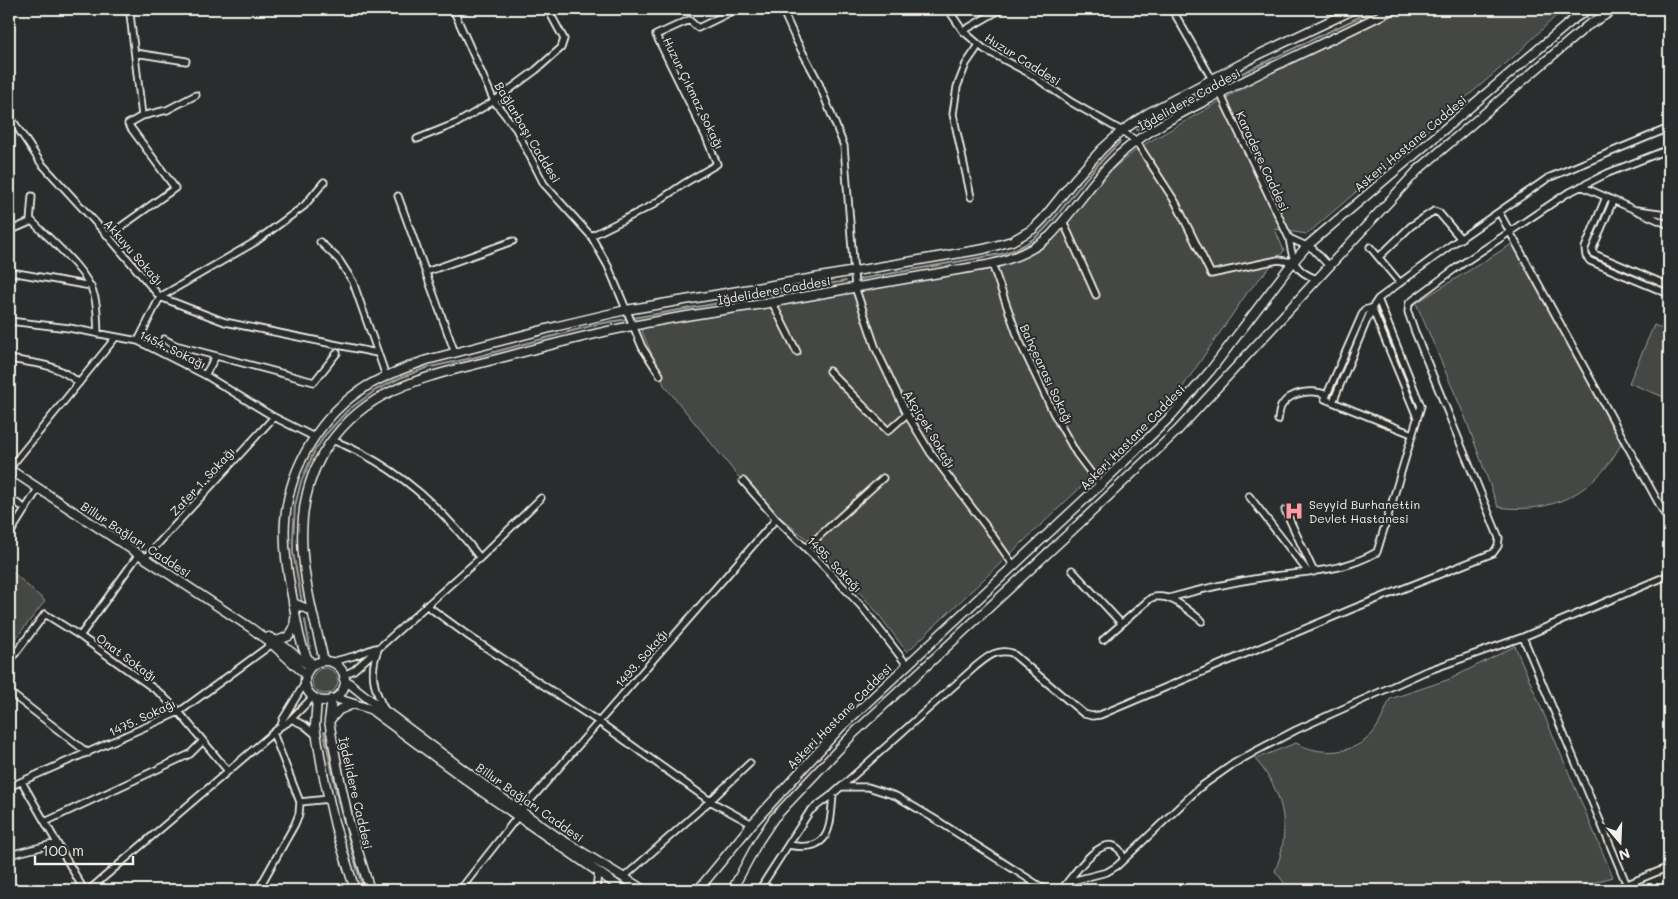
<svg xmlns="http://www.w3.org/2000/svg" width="1678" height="899" viewBox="0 0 1678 899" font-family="Mali,sans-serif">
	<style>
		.green { fill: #444645; stroke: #9c9c96 }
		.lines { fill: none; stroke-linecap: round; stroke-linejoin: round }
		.stream { stroke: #9f9f9a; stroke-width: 2 }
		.street-casing { stroke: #f4f1e8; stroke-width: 9 }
		.secondary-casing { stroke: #f4f1e8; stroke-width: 11 }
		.street { stroke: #2a2d2e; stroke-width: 5.5 }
		.secondary { stroke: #2a2d2e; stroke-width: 8 }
		.labels { text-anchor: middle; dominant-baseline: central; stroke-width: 4; stroke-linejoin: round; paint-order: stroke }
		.street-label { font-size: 12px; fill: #f4f1e8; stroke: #2a2d2e }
		.poi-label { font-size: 12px; fill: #f4f1e8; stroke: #2a2d2e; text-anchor: start }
	</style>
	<rect width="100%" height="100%" fill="#2a2d2e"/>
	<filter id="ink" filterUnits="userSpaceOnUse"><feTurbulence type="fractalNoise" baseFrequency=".02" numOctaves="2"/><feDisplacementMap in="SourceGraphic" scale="10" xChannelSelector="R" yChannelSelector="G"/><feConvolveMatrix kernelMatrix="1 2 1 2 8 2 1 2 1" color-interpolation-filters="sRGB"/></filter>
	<g filter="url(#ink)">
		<!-- green -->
		<path class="green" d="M1400,9H1563L1518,53L1307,234L1275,229L1284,251L1247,293L1171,404L1140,431L907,652L876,611L842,573L808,540L755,497L664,385L640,326L879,284L1032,252L1105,175L1140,147L1273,71Z
			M1512,244L1515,245L1621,444C1596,492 1552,515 1498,507L1465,417L1416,303Z
			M1654,325L1669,332V399L1629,383Z
			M9,569L45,601L9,647Z
			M1515,646L1613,877L1567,890H1290L1275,871C1292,831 1284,791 1255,759L1296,743C1320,756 1353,755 1372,734C1380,725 1385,710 1390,699L1450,679Z
			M312 681a13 13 0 1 1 26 0a13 13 0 1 1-26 0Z"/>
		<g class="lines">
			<!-- stream -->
			<path class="stream" d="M1226,81L1376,9
				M1137,130L1170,109L1205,91
				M860,279L1001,254C1039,244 1053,220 1076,191C1090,173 1104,157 1120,142
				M302,603L293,552V540L295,506L301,482L314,452L325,435L348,410L376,390L400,378L426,368L472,358L598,324L846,281
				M305,620L310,648
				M324,732L338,801L363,890"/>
			<!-- street casing -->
			<g class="street-casing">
				<path id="street" d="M453,9L494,101L516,129L544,184L591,236L608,266L642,347L660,375
					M782,9L796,40L818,81L844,146L855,287L876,349L907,414L930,452L988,529L1014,566
					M948,9L963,31L984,49L1029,73L1071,102L1122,131L1136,141L1176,203L1211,274L1278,260L1293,262
					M1172,9L1220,93L1289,238C1293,260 1293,271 1317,279
					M963,31L1001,9
					M135,53L186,61
					M9,115L41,163L108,236L160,297L225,322L377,353
					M142,116L167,110L196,95
					M417,139L457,123L494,101L536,70L561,48L564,39L551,15L550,9
					M1581,186L1669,225
					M398,196L455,353
					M971,197L953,114L957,87L966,64L979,45
					M1606,197L1585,248L1586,256L1590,261L1669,294
					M1613,201L1592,250L1594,254L1669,286
					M1637,210L1659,213L1669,217
					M1499,212L1669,522
					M1063,221L1096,295
					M30,222L32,221C51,241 86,269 94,295C98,306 97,321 98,334
					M30,222L32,196
					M9,231L30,222
					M108,236L175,188L128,124L142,116L130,14
					M591,236L651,206L685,183L717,164L706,137L656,35L689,20L698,28L737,9
					M1289,238L1313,249L1329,266
					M320,242L339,260L353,282L386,376
					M1370,247L1400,283
					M1379,257L1411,226L1434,211L1439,213L1461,239
					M992,264L1019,340L1054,414L1076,453L1100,485
					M9,270L11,272L91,286
					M426,272L513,241
					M772,302L797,352
					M1372,308L1364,310L1325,399L1412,434
					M1372,308L1417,417
					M9,321L69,328L138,341L205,375L274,417L314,437
					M164,339L175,345L314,382L337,353
					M138,341L160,297L255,242L304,206L324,182
					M9,359C38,364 55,363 79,383
					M829,371L888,431L907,414
					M205,375L216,356
					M1333,402L1372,308L1378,299L1451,245L1548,178L1669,128
					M9,407V408
					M1278,420C1279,415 1279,409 1282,405C1291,391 1314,389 1327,395
					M332,440C393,463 441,506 480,558
					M9,469L116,337
					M743,481L776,519L818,560L863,608L907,665
					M1249,496L1308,572
					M9,498L26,509
					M1285,510L1314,572
					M9,535L38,489
					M806,548L883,478
					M145,558L274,417
					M1072,570L1121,623
					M1169,598C1201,589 1233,582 1266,577C1307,571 1340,573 1377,552L1421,406L1378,299
					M426,605L470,637L599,722L710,801L752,824
					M80,636L139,554
					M1523,637L1629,890
					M1103,640L1151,598C1171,592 1187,610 1202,621
					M379,647C369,670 373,689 385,710
					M9,662L45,614L80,636L160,693L179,712L228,771
					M331,662L354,656L375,648
					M344,675L354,670L480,558L541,498
					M9,692L88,753
					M291,719L304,725L316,735
					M281,726L283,719L305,683
					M22,782L84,890
					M9,787L179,712L272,644
					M841,787H868L896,796L938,821L1046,890
					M300,802L329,799
					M521,811L776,519
					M45,822L190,754L203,741
					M788,845C831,853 830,829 833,794
					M9,855L57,843
					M623,878L710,801L750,763
					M1068,882L1107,872L1117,866L1199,788L1233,764L1256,751L1296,730L1424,672L1523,637L1669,575
					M89,890L281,726L287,723L313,697
					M258,890L295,824L299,814L300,802L273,733
					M460,890L518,816
					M596,890L598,872
					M759,890L810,811L833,794L975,667C986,658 996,648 1012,653L1084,714L1092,716L1100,715L1352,609L1493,553L1498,546L1499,538L1415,332L1408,312L1409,303L1456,268L1566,194L1608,173L1669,149
					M1061,890C1071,879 1098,836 1116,847C1121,850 1123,855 1123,860
					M1613,890L1669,867"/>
			</g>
			<!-- secondary casing -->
			<g class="secondary-casing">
				<path id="secondary" d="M9,469L251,628L272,644L306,675
					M293,603L312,611
					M269,637L277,641L308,665
					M277,641L289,636L294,628L295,619
					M324,661C308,593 285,520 322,455C337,430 358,409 384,395C424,374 469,367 512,355C553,344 595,333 637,325C681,316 725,310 769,303C841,290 914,277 987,265C1010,260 1031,252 1050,236C1076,209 1095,175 1125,150C1150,129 1179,114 1209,99C1269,67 1332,40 1393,9
					M305 681a20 20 0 1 1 40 0a20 20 0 1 1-40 0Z
					M313,665C300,654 296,617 293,601C288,575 283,547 285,521C289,467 321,414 367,386C386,375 407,367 427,360L558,326L626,310L984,249L1012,241L1033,229L1043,219L1075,179L1102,149L1122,131L1148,113L1258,55L1355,9
					M344,679L365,696L484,785L559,838L644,890
					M335,698L370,709L484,793L624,890
					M317,699L315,726L323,773L335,826L355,890
					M332,699L329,721L338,770L349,822L370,890
					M329,721L339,710L353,704
					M698,890L752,824L841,727L1100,485L1170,417L1210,371L1293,262L1307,246L1575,18L1589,9
					M732,890L758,842L774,818L853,734L1080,523L1177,431L1418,170L1587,26L1615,9"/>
			</g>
			<!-- street -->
			<use href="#street" class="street"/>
			<!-- secondary -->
			<use href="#secondary" class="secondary"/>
		</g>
	</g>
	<!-- icons -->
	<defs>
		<g id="hospital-bare" transform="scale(1.5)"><path d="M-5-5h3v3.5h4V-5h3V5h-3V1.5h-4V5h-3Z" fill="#ff9aa2" stroke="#2a2d2e" stroke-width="2.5" paint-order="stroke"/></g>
	</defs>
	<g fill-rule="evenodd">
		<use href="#hospital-bare" x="1294" y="511"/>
	</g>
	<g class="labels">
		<!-- street labels -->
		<g class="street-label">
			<text transform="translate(1023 59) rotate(32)">Huzur Caddesi</text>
			<text transform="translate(694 93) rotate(64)">Huzur Çıkmaz Sokağı</text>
			<text transform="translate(1189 99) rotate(-29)">İğdelidere Caddesi</text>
			<text transform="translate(528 132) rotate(59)">Bağlarbaşı Caddesi</text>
			<text transform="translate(1410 143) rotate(-40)">Askeri Hastane Caddesi</text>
			<text transform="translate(1263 161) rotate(65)">Karadere Caddesi</text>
			<text transform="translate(134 252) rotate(49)">Akkuyu Sokağı</text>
			<text transform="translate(774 290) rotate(-10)">İğdelidere Caddesi</text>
			<text transform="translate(173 349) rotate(26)">1454. Sokağı</text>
			<text transform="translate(1047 374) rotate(65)">Bahçearası Sokağı</text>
			<text transform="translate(930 429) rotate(59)">Akçiçek Sokağı</text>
			<text transform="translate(1132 437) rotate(-45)">Askeri Hastane Caddesi</text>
			<text transform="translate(202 481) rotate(-47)">Zafer 1. Sokağı</text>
			<text transform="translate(136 539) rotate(33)">Billur Bağları Caddesi</text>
			<text transform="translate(835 564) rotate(46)">1495. Sokağı</text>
			<text transform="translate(127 657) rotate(36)">Onat Sokağı</text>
			<text transform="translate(641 658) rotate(-49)">1493. Sokağı</text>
			<text transform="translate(839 716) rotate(-45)">Askeri Hastane Caddesi</text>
			<text transform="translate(142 717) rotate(-25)">1475. Sokağı</text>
			<text transform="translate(356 793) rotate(77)">İğdelidere Caddesi</text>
			<text transform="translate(530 802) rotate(35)">Billur Bağları Caddesi</text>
		</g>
		<!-- poi labels -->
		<g class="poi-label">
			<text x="1309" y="504">Seyyid Burhanettin<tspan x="1309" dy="14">Devlet Hastanesi</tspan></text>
		</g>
	</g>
	<!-- margin -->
	<rect width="1678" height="899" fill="none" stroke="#2a2d2e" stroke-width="30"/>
	<rect x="15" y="15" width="1648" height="869" fill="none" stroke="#f4f1e8" stroke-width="2" filter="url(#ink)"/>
	<!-- north arrow -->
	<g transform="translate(1620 842) rotate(161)" stroke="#2a2d2e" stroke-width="4" paint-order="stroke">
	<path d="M0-4L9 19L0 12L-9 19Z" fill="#f4f1e8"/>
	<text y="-8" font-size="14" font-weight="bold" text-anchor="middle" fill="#f4f1e8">N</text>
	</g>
	<!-- scale -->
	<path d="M35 856v8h98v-8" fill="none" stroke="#f4f1e8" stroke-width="2.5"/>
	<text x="42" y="856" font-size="15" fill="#f4f1e8" stroke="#2a2d2e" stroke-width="4" paint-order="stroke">100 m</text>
</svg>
